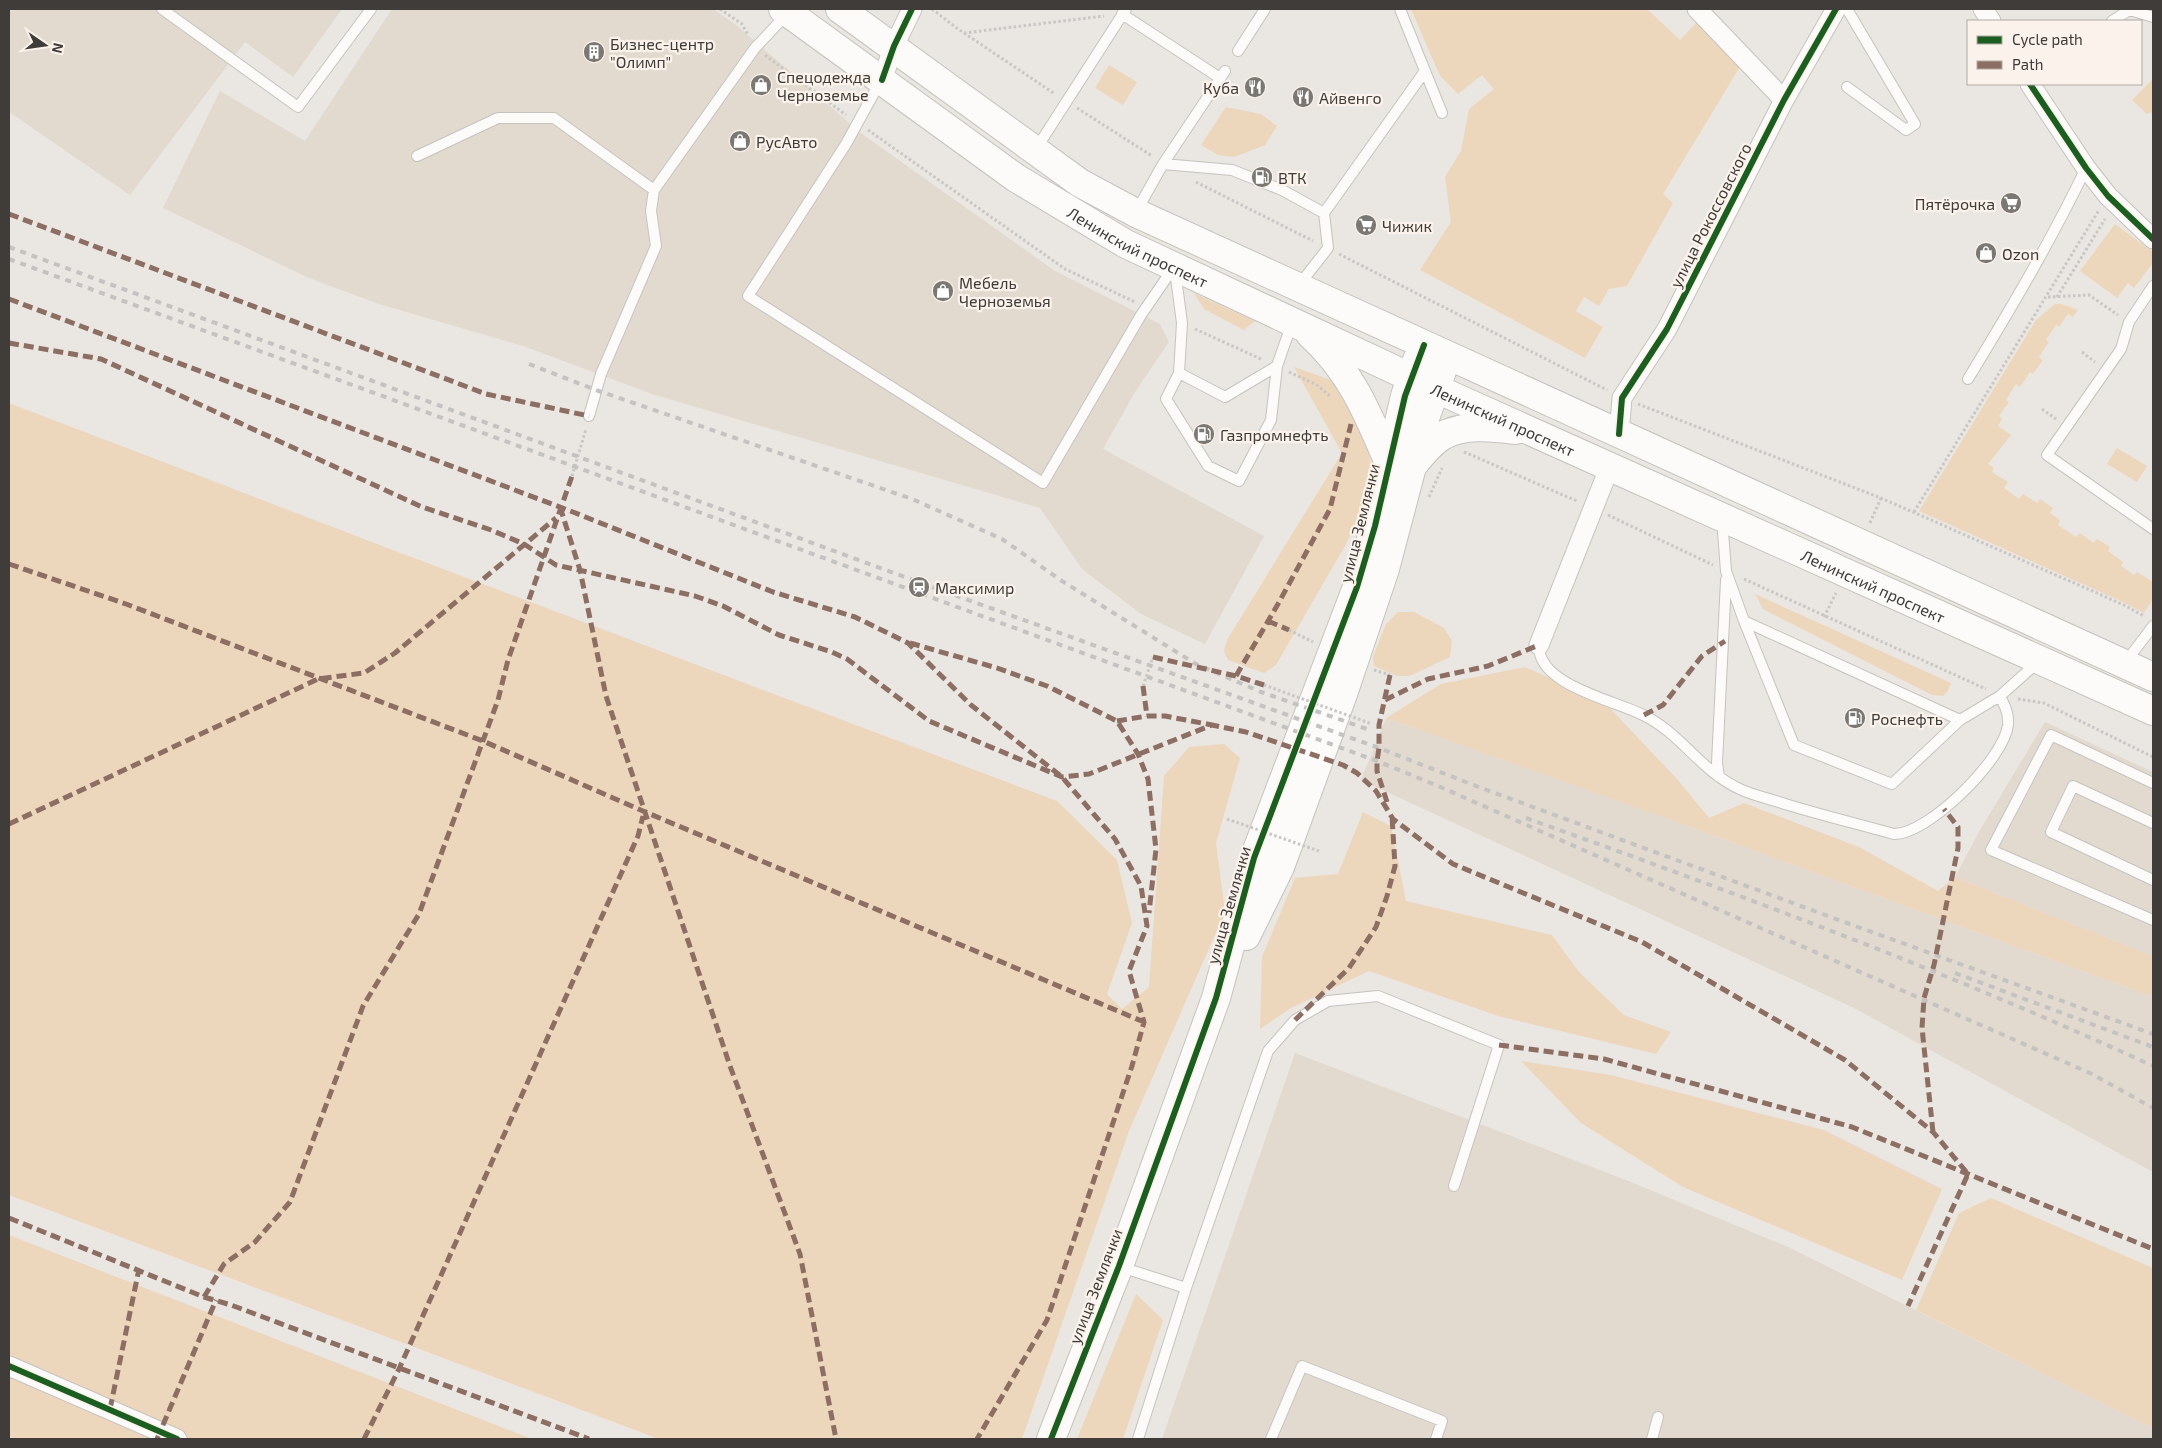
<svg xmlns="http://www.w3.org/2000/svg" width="2162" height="1448" viewBox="0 0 2162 1448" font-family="'Exo 2',sans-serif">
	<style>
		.built { fill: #e2d9cf }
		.green { fill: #edd7bc }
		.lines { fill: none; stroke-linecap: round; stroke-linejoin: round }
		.lane-casing { stroke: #c6c3bf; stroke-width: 12 }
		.street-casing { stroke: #c6c3bf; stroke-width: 21 }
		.secondary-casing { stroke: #c6c3bf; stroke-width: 30 }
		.path { stroke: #c8c7c5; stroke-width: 3; stroke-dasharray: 2.5 2.5; stroke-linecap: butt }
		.lane { stroke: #fcfbfa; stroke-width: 10 }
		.street { stroke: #fcfbfa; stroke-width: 19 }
		.secondary { stroke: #fcfbfa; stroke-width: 28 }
		.rail { stroke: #c4c3c2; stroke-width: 4; stroke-dasharray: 6 6; stroke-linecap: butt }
		.path-bridge { stroke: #c8c7c5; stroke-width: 3; stroke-dasharray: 2.5 2.5; stroke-linecap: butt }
		.quiet { stroke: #8d6e63; stroke-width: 5; stroke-dasharray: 10 5; stroke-linecap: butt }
		.cycleway-casing { stroke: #fbf3eb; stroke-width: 9 }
		.cycleway { stroke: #1b5e20; stroke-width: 6 }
		.labels { text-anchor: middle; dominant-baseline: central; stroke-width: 4.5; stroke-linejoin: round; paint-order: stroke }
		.poi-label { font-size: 16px; fill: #3f3c39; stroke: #fbf3eb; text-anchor: start }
		.street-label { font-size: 16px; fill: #3f3c39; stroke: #fbf3eb }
	</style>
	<rect width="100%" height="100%" fill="#eae6e1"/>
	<!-- built -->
	<path class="built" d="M9,9H342L293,77L245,42L130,195L9,112Z
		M392,9H713L736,25L862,134L1055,271L1160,324L1169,342L1135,392L1103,449L1264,536L1205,644L1141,614L1082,569L1040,508L652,394L526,347L379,304L309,278L163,208L220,91L305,141Z
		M1386,718L1628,804L2153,997V1172L1854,1008L1361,780Z
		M2045,722L2153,772V956L1955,877L1979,832Z
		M1295,1053L1631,1182L1788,1247L2153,1428V1439H1162Z"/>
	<!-- green -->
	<path class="green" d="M1411,9H1647L1680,40L1698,21L1741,65L1663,194L1673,203L1627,286L1609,289L1599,306L1584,297L1576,311L1603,327L1585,358L1420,270L1451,222L1445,177L1461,151L1469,109L1494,89L1482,75L1458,94L1440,76Z
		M1109,65L1137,82L1123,105L1095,88Z
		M2153,79V112L2147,114L2132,100Z
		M1226,107L1261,114L1277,126L1265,145L1234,157L1218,155L1201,145Z
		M2115,224L2153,252V263L2134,288L2128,283L2117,298L2080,271Z
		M1194,293L1255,321L1244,330L1204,309Z
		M2055,304H2062L2078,310L2073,317L2068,314L2059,327L2056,325L2046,340L2049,342L2039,357L2043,360L2033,374L2030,372L2020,387L2016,384L2006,400L2009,402L1999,416L2002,419L1998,426L2011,435L1988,464L1994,468L1992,472L2008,482L2004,488L2019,499L2023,494L2037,503L2040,499L2053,508L2050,513L2060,520L2058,525L2076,537L2080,533L2094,543L2097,539L2110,547L2108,551L2123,562L2121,566L2134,575L2137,572L2153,582V599L2144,613L2125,603L1919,511L2036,320Z
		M1294,367L1339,383L1363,424L1371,465L1360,514L1345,546L1276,665L1264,673L1228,660L1224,651L1227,640L1342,453Z
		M9,403L398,552L1057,801L1117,860L1132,923L1107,994L1122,1009L1149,987L1164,776L1189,747L1224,744L1240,758L1216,843L1225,912L1129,1131L1022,1439H659L9,1195Z
		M2117,448L2147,466L2137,482L2107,464Z
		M1755,594L1951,683L1948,691L1943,696L1932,695L1763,609Z
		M1398,612H1414L1444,628L1452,641L1450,657L1410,676H1397L1374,666L1373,657L1386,624Z
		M1525,667L1605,703L1677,779L1709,818L1744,803L1859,847L1938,891L1955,877L2153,956V997L1666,818L1386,718L1441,684Z
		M1363,812L1391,826L1406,901L1552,935L1579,972L1624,1015L1671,1032L1656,1054L1498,1016L1369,971L1291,1008L1260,1029L1262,957L1295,878L1338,874Z
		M1521,1061L1611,1075L1824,1130L1942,1189L1902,1280L1683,1187L1581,1123Z
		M1991,1198L2153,1268V1428L1916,1310L1959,1213Z
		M9,1235L532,1439H9Z
		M1136,1294L1163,1320L1123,1439H1077Z"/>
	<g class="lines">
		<!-- lane casing -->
		<g class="lane-casing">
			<path id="lane" d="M162,9L298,107L371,9
				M1400,9L1442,113
				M1847,9L1915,124L1906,130L1847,87
				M2130,10L2153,17
				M1122,14L1220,78
				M2112,21L2131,9
				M1238,51L1265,9
				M880,82L846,144L748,296L1043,483L1141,315L1174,267
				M1036,149L1126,9
				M417,156L498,118H554L654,190
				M1163,164L1232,170L1282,190L1324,213
				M1136,212L1163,164L1225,71
				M1175,270L1182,323L1179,373L1166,399L1208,466L1239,481L1271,420L1277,366L1292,323
				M1299,285L1328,248L1324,213L1425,71
				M2153,286L2129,322L2121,349L2047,455L2153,529
				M1179,373L1225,397L1277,366
				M1968,379C2010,310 2051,241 2086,168
				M589,416L601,374L656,246L651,211L654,190L755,48L787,14
				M1722,519L1726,571L1744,621L1960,720L2000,696L2038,662
				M1744,621L1794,745L1892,784L1960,720
				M1539,645C1537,685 1614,700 1643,715C1681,733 1702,773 1742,790C1755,796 1771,799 1785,804C1821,815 1858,824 1894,834C1929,834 2004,759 2008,725C2009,714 2005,706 2000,696
				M2125,663L2153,626
				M1719,777L1717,763L1726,580
				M2153,783L2051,735L1991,850L2153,920
				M2153,823L2073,786L2051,832L2153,880
				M1121,1267L1186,1288
				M1138,1439L1186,1288L1268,1051L1295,1020L1328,1001L1378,996L1499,1045L1454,1186
				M1271,1439L1302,1366L1442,1421L1436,1439
				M1652,1439L1658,1417"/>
		</g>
		<!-- street casing -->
		<g class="street-casing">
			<path id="street" d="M1697,9L1784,100
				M1983,9L1991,21
				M882,80L894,46L912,9
				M2030,84L2086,168L2108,196L2153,239
				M1619,434L1622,398L1667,329L1784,100L1836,9
				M1539,645L1610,466
				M9,1366L177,1439"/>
		</g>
		<!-- secondary casing -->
		<g class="secondary-casing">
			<g id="secondary">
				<path id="s1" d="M783,9L1016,178L1126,244L1410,377L2153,711"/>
				<path d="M840,9L1080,183L1136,213L2153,677"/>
				<path d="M1310,334C1351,371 1368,414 1389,463"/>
				<path d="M1414,464C1422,454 1431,443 1442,436C1463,424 1492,427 1516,430"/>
				<path d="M1246,936L1280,867L1343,694L1385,569L1424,421L1442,371"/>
				<path d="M1051,1439L1119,1266L1216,998L1254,858L1357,587L1375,526L1405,396L1417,360"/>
			</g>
		</g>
		<!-- path -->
		<path class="path" d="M720,9L742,24L748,35
			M932,9L958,29L1055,94
			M964,33L1104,16
			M765,55L846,115
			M1077,108L1152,156
			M868,130L1065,269L1135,302
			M1196,182L1313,241
			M1339,254L1607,390
			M2048,297L2089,295L2118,315
			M2057,297L2105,219
			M1195,329L1263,360
			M2082,352L2095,362
			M1289,372L1317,385L1330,396
			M1638,404L1881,498L2124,605L2144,616
			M2042,409L2056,419
			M1464,452L1577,501
			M572,476L586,429
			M1429,497L1442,468
			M1914,512L2099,210
			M1608,515L1713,565
			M1870,523L1881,498
			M1744,579L1986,689
			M1824,617L1836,593
			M1289,630L1313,642
			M1374,670L1390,675
			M1143,686L1153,657
			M2018,699L2044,703L2153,757"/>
		<!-- lane -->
		<use href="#lane" class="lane"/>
		<!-- street -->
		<use href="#street" class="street"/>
		<!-- secondary -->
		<use href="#secondary" class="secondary"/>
		<!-- rail -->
		<path class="rail" d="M9,247L921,583L1379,748L1476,786L1847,923L2153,1034
			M9,259L1377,761L1438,786L2092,1074L2153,1108
			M529,364L596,390L912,499L1002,539L1062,581L1196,664L1261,692L1370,730
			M1526,818C1738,894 1949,972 2153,1066
			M1955,973L2153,1047"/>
		<!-- path-bridge -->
		<path class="path-bridge" d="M1264,685L1372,724
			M1227,819L1319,851"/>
		<!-- quiet -->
		<path class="quiet" d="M9,214L486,394L589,416
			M9,299L573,512L773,592L855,617L908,643L971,705L1062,777L1115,839L1141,886L1147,926L1129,971L1144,1022L1132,1066L1047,1320L977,1439
			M9,343L101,359L422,507L491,530L524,544L556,565L695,596L723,606L779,635L832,652L847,659L929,721L1062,777L1089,774L1212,725L1246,732L1343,765L1357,773L1376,791L1393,819L1453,864L1642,942L1845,1060L1933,1132L1968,1174L1908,1306
			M560,507L580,570L606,696L730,1066L800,1254L836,1439
			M9,564L126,604L483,741L643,811L1144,1022
			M1268,621L1289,630
			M910,643L997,668L1047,686L1117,721L1138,754L1148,779L1156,849L1149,913
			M1153,657L1236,676L1264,685
			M1236,676L1278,604L1330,509L1351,424
			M1143,686L1147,716
			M1385,700L1428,679L1488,666L1539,645
			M1644,715L1663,705L1702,656L1725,641
			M1117,721L1147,716H1165L1212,725
			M1387,802L1377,771V761L1379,748V725L1390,675
			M9,824L318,679L364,673L395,653L556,518
			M1295,1020L1349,968L1376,927L1387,896L1395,866L1392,816
			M1499,1045L1604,1059L1852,1127L2153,1249
			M1933,1132L1922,1028L1924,998L1934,965L1958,848V827L1944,809
			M9,1218L204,1297L231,1305L589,1439
			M204,1297L224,1264L255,1242L290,1202L363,1006L419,914L498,700L508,660L572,476
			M110,1409L139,1269
			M157,1439L216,1300
			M364,1439L399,1369L638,836L643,816"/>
		<!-- cycleway casing -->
		<g class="cycleway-casing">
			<path id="cycleway" d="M882,80L894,46L912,9
				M2030,84L2086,168L2108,196L2153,239
				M1619,434L1622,398L1667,329L1784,100L1836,9
				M9,1366L177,1439
				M1051,1439L1119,1266L1216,998L1254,858L1357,587L1375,526L1405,396L1424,345"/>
		</g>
		<!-- cycleway -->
		<use href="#cycleway" class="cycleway"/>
	</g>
	<!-- icons -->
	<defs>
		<g id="building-disc" transform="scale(1.125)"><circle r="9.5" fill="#7b7874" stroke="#fbf3eb"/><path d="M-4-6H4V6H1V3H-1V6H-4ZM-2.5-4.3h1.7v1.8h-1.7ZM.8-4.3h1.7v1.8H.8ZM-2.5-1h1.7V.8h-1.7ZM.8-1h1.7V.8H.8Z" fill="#fff"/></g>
		<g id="shop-disc" transform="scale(1.125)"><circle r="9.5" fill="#7b7874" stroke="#fbf3eb"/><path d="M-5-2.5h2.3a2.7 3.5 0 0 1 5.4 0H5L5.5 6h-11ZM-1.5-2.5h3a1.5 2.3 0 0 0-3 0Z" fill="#fff"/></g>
		<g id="restaurant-disc" transform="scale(1.125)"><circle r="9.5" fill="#7b7874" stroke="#fbf3eb"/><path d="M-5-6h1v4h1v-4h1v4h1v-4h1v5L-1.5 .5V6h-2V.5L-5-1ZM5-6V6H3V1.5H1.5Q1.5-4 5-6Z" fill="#fff"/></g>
		<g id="fuel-disc" transform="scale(1.125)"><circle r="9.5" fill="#7b7874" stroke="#fbf3eb"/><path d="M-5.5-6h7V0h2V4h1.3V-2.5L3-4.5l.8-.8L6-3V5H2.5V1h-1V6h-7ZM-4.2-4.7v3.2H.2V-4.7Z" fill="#fff"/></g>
		<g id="supermarket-disc" transform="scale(1.125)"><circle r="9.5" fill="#7b7874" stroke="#fbf3eb"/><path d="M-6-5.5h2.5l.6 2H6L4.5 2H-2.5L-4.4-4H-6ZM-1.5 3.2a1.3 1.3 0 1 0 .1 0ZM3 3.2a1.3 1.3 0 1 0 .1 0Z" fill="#fff"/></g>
		<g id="station-disc" transform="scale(1.125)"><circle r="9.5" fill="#7b7874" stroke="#fbf3eb"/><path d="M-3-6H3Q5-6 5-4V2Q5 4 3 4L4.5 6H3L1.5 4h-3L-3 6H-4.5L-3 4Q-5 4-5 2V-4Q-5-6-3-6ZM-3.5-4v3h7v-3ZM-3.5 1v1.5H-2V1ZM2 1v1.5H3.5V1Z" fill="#fff"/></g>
	</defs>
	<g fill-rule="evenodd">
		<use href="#building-disc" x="594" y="52"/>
		<use href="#shop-disc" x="761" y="85"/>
		<use href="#restaurant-disc" x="1255" y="87"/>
		<use href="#restaurant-disc" x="1303" y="97"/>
		<use href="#shop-disc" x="740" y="141"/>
		<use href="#fuel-disc" x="1262" y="177"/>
		<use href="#supermarket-disc" x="2011" y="203"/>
		<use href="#supermarket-disc" x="1366" y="225"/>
		<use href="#shop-disc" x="1986" y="253"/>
		<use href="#shop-disc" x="943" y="291"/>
		<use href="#fuel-disc" x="1204" y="434"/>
		<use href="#station-disc" x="919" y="587"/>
		<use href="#fuel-disc" x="1855" y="718"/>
	</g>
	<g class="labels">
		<!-- poi labels -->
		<g class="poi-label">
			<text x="610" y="43">Бизнес-центр<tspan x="610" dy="18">"Олимп"</tspan></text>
			<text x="777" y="76">Спецодежда<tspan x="777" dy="18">Черноземье</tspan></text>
			<text x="1239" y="87" text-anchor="end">Куба</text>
			<text x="1319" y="97">Айвенго</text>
			<text x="756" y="141">РусАвто</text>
			<text x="1278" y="177">ВТК</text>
			<text x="1995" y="203" text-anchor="end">Пятёрочка</text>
			<text x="1382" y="225">Чижик</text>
			<text x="2002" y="253">Ozon</text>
			<text x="959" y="282">Мебель<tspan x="959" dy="18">Черноземья</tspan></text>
			<text x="1220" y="434">Газпромнефть</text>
			<text x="935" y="587">Максимир</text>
			<text x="1871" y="718">Роснефть</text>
		</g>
		<!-- street labels -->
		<g class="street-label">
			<text transform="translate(1710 215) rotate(-63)">улица Рокоссовского</text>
			<text stroke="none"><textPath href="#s1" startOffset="428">Ленинский проспект</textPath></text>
			<text stroke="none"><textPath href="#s1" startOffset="832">Ленинский проспект</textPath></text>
			<text transform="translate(1359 523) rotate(-76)">улица Землячки</text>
			<text stroke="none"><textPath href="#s1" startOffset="1238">Ленинский проспект</textPath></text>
			<text transform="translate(1228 905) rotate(-74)">улица Землячки</text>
			<text transform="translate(1095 1286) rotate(-69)">улица Землячки</text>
		</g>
	</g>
	<!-- border -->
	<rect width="2162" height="1448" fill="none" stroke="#3f3c39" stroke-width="20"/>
	<!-- legend -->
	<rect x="1967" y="20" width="175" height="65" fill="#fbf3eb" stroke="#b0aaa4"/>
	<rect x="1977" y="36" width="25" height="8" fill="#1b5e20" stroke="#b0aaa4"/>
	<text x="2012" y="45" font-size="15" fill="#3f3c39">Cycle path</text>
	<rect x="1977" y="61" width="25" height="8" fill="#8d6e63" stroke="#b0aaa4"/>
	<text x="2012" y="70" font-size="15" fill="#3f3c39">Path</text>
	<!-- north arrow -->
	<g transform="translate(45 45) rotate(103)" stroke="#fbf3eb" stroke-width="4" paint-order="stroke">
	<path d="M0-4L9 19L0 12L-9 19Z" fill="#3f3c39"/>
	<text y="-8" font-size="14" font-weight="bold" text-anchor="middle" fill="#3f3c39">N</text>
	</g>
</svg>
